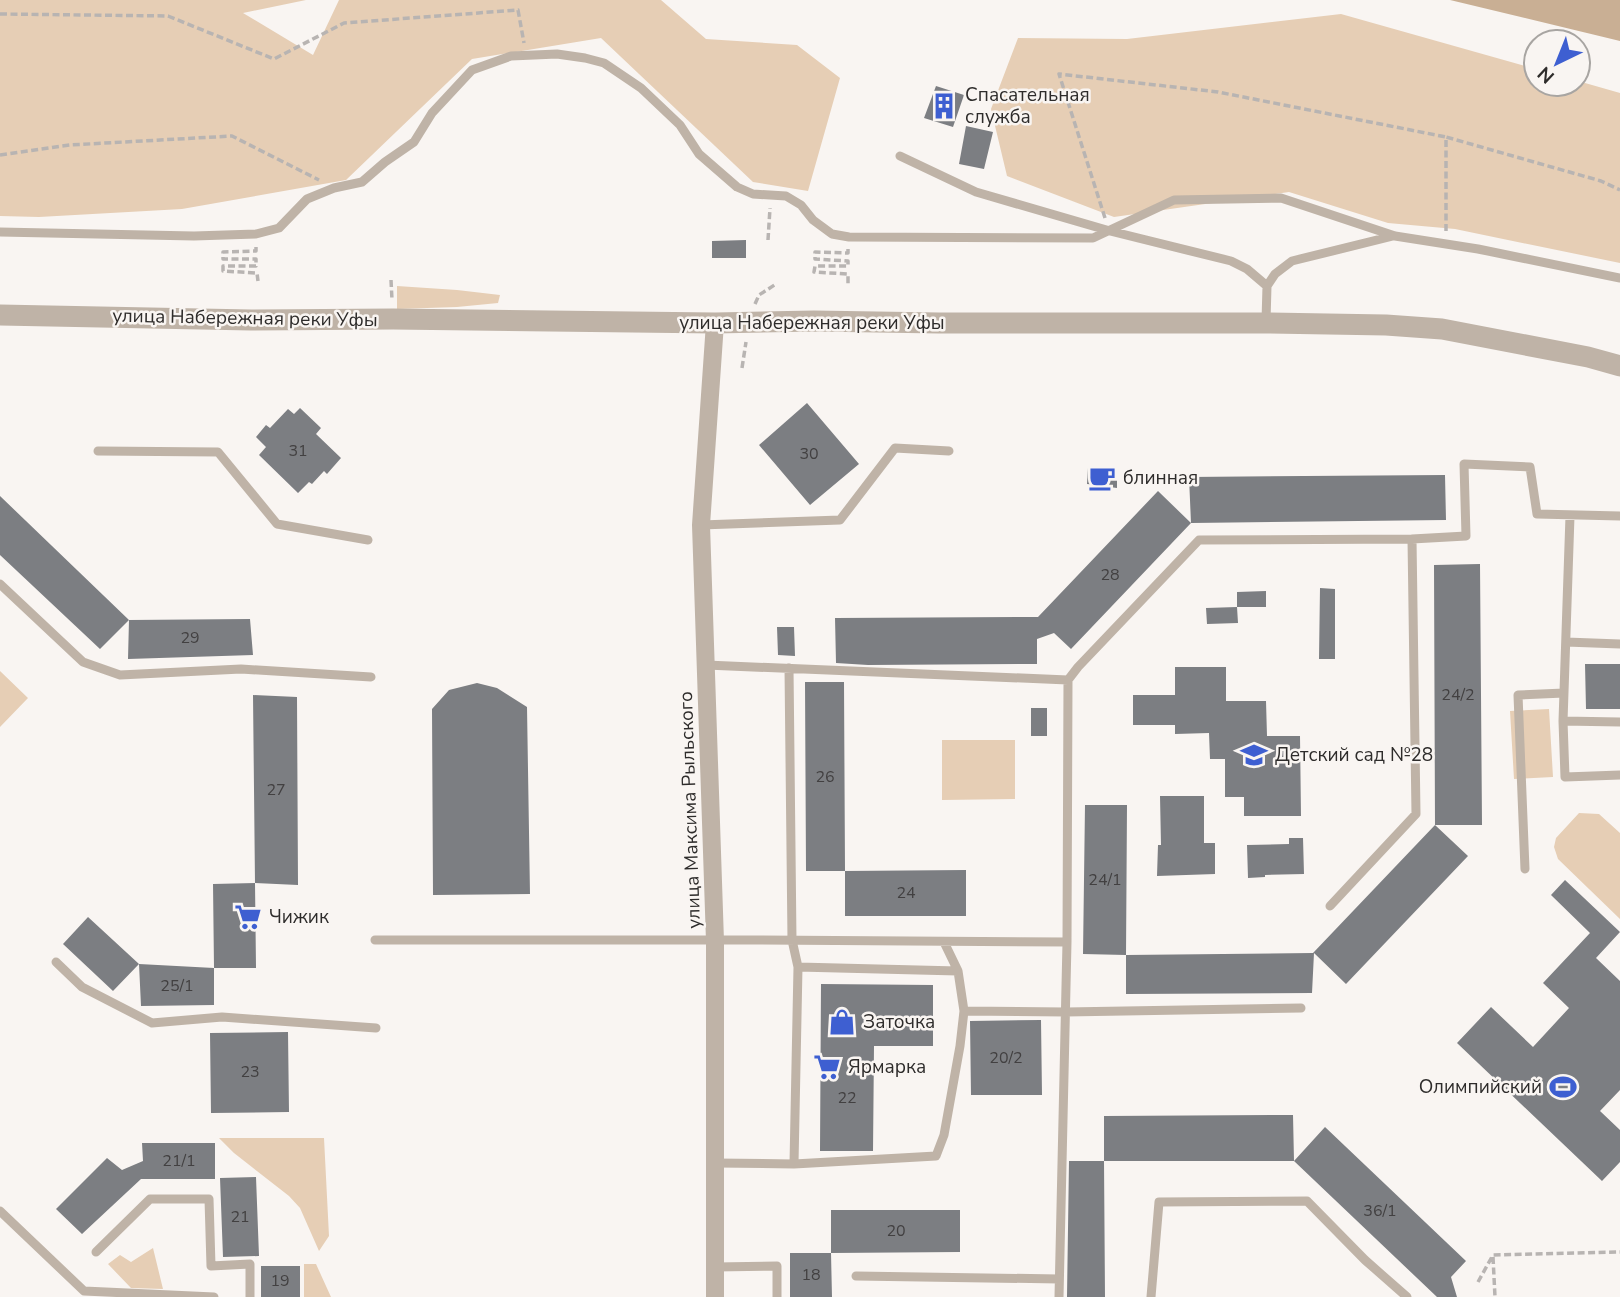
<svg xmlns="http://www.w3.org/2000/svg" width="1620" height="1297" viewBox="0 0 1620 1297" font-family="'Nunito Sans',sans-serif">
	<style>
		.green { fill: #e6ceb5 }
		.water { fill: #c9af94 }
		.building { fill: #7c7e82 }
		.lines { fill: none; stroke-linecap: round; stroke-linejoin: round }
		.path { stroke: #b8b4b2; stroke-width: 3.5; stroke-dasharray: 7 3.5; stroke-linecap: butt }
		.service { stroke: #bfb3a7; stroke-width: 9 }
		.minor { stroke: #bfb3a7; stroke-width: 18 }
		.tertiary { stroke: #bfb3a7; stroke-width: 21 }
		.labels { text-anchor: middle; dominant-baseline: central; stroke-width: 5; stroke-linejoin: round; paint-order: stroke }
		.number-label { font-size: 16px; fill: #424041 }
		.poi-label { font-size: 19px; fill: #2e2c2b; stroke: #f9f5f2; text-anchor: start }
		.street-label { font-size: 19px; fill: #2e2c2b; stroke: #f9f5f2 }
	</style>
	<rect width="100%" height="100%" fill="#f9f5f2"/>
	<!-- green -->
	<path class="green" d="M0,0H306L243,13L313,55L339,0H661L706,39L797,45L840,78L808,191L753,182L601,38L472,59L346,180L182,209L39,217L0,216Z
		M1341,14L1536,69V84H1578V81L1620,93V263L1455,229L1388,223L1289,192L1114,217L1007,176L991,109L1018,38L1127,39Z
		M397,286L457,290L500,295L498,303L457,307L397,309Z
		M0,671L28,698L0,727Z
		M1549,709L1553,777L1514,779L1510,711Z
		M942,740H1015V799L942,800Z
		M1579,813L1599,814L1620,833V919L1558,859L1554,847L1556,838Z
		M219,1138H324L329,1236L319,1251L300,1208L289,1196L234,1153Z
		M153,1248L163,1289L131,1288L108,1264L120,1255L131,1262Z
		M304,1264H316L331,1297H304Z"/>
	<!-- water -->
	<path class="water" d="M1450,0H1620V41Z"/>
	<!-- building -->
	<path class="building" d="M936,86L964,95L953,127L924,118Z
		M966,126L993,132L984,169L959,164Z
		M746,240V258H712V241Z
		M807,403L859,464L810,505L759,445Z
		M300,408L321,428L316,434L341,458L327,474L324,471L312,484L309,482L298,493L259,455L266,447L256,437L266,425L270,428L288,409L294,414Z
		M1088,468L1117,472V488L1087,484Z
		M1445,475L1446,520L1191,523L1189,477Z
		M1158,491L1191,523L1071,649L1054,633L1037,639V664L868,665L836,663L835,618L1038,617Z
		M0,496L129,620L100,649L0,555Z
		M1480,564L1482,825H1435L1434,565Z
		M1320,588L1335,589V659H1319Z
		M1266,591V607H1237V592Z
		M1237,607L1238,623L1207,624L1206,608Z
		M250,619L253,655L128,659L129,620Z
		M777,627H794L795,656L778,655Z
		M1585,664H1620V709H1586Z
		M1175,667H1226V701H1266L1267,736H1300L1301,816H1244V797H1225V759H1210L1209,733L1175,734V725H1133V695H1175Z
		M805,682H844L845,871H806Z
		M477,683L497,688L527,707L530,894L433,895L432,709L449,690Z
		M253,695L297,697L298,885L255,883Z
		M1031,708H1047V736H1031Z
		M1160,796H1204V843H1215V874L1157,876L1158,845H1161Z
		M1085,805H1127L1126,955L1083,954Z
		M1435,825L1468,856L1346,984L1314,953L1312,993L1126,994V955L1313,953Z
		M1289,838H1303L1304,874L1265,875V877L1248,878L1247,845L1289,844Z
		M966,870V916H845V871Z
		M1565,880L1620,932L1596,958L1620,981V1090L1600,1111L1620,1130V1162L1602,1181L1457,1043L1491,1007L1533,1047L1569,1008L1543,983L1590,933L1551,895Z
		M255,883L256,968H214L213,884Z
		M88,917L139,964L113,991L63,944Z
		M139,964L214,968V1005L141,1006Z
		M821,984L933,985V1046H874L873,1151H820Z
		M1041,1020L1042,1095H971L970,1021Z
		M288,1032L289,1112L211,1113L210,1033Z
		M1293,1115L1294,1161L1325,1127L1466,1261L1451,1277L1457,1297H1437L1294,1161H1104V1116Z
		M142,1143H215V1179H141L82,1234L56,1209L107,1158L122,1170L143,1161Z
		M1069,1161H1104L1105,1297H1067Z
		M256,1177L259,1256L223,1257L220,1178Z
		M831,1210H960V1252L831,1253Z
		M790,1253H831L832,1297H790Z
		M261,1266H300V1297H261Z"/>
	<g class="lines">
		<!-- path -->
		<path class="path" d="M0,14L168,16L274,59L344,23L518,10L524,43
			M0,155L70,145L232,136L319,180
			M1105,218L1059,74L1218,92L1446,137
			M1446,231V137L1601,181L1620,190
			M768,240L770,208
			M256,247V251L223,252V259H256V266H223V271L257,273L258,281
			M848,249V253L815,252V259L848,261V266H815L814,272L848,274V285
			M391,280L392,300
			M755,304L759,295L776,284
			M742,368L746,342
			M1493,1257L1495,1297
			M1478,1282L1493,1255L1620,1252"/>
		<!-- service -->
		<path class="service" d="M900,156L976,192L1110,231L1231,261L1247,269L1267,286
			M0,232L194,236L256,234L279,228L307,199L334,188L362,182L385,162L414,142L432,113L472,70L511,56L557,54L585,58L604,63L641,88L680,125L699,154L737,187L753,194L786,196L801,205L813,220L832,234L849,237L1093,238L1174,200L1281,198L1395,236L1478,249L1620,278
			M1266,321L1267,286L1275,274L1292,261L1393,236
			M98,451L218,452L277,524L368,540
			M1570,516L1563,721L1620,722
			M701,525L840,520L895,448L949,451
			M1412,539L1466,536L1464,464L1530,467L1537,514L1620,516
			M0,584L83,662L120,675L241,669L371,677
			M1566,642L1620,644
			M706,665L1068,680L1067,942
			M789,668L792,940L798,967L794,1164
			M1068,680L1078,667L1199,540L1412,539L1416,814L1330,906
			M1563,721L1565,777L1620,775
			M1525,869L1518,695L1564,693
			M375,940H751L1067,942L1059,1297
			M56,962L82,987L152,1023L222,1017L376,1028
			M798,967L958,971
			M964,1011L1066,1012L1301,1008
			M715,1163L794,1164L936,1156L944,1135L960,1046L964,1011L958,971L944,942
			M0,1211L84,1291L214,1297
			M96,1252L150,1199H209L211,1266L250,1264V1297
			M715,1267L777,1266V1297
			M856,1276L1059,1279
			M1151,1297L1159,1202L1307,1201L1365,1260L1407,1297"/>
		<!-- minor -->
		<path class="minor" d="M715,323L701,525L715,941V1297"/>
		<!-- tertiary -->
		<path class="tertiary" d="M0,315L251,320L393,319L715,323L814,321L939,323H1266L1386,325L1442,329L1588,357L1620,366"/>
	</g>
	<!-- icons -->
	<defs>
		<g id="building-bare" transform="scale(2.1)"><path d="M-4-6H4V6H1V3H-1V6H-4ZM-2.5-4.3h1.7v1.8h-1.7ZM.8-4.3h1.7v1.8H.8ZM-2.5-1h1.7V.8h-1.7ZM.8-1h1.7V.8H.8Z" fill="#3e5fd1" stroke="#f9f5f2" stroke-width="2.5" paint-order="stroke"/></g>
		<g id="cafe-bare" transform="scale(2.1)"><path d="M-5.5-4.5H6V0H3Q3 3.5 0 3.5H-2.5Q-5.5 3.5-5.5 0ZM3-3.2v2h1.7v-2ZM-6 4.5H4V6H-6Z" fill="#3e5fd1" stroke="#f9f5f2" stroke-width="2.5" paint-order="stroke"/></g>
		<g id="school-bare" transform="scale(2.1)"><path d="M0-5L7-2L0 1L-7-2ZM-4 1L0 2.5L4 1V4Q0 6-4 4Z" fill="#3e5fd1" stroke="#f9f5f2" stroke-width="2.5" paint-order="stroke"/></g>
		<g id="supermarket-bare" transform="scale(2.1)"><path d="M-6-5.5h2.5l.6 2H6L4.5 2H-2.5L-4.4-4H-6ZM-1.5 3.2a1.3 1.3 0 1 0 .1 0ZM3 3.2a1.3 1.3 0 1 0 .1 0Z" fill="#3e5fd1" stroke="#f9f5f2" stroke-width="2.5" paint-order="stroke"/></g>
		<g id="shop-bare" transform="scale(2.1)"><path d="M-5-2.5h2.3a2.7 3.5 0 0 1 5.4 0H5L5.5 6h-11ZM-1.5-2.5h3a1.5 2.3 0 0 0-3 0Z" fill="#3e5fd1" stroke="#f9f5f2" stroke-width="2.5" paint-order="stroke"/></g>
		<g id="stadium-bare" transform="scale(2.1)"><path d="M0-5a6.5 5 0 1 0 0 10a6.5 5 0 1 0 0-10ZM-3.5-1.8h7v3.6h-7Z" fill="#3e5fd1" stroke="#f9f5f2" stroke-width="2.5" paint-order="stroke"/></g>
	</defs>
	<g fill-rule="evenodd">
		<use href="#building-bare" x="944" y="106"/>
		<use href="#cafe-bare" x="1102" y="478"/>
		<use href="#school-bare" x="1254" y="755"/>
		<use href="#supermarket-bare" x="248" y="917"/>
		<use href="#shop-bare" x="842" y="1022"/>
		<use href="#supermarket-bare" x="827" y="1067"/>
		<use href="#stadium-bare" x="1563" y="1087"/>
	</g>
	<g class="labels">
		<!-- number labels -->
		<g class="number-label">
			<text x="298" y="451">31</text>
			<text x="809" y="454">30</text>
			<text x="1110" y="575">28</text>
			<text x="190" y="638">29</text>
			<text x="1458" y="695">24/2</text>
			<text x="825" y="777">26</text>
			<text x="276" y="790">27</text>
			<text x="1105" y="880">24/1</text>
			<text x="906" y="893">24</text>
			<text x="177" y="986">25/1</text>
			<text x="1006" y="1058">20/2</text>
			<text x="250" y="1072">23</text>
			<text x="847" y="1098">22</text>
			<text x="179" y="1161">21/1</text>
			<text x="1380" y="1211">36/1</text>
			<text x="240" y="1217">21</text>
			<text x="896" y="1231">20</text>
			<text x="811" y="1275">18</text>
			<text x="280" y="1281">19</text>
		</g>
		<!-- poi labels -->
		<g class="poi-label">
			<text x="965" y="95">Спасательная<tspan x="965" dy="22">служба</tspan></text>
			<text x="1123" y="478">блинная</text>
			<text x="1275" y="755">Детский сад №28</text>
			<text x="269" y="917">Чижик</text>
			<text x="863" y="1022">Заточка</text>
			<text x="848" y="1067">Ярмарка</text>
			<text x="1542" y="1087" text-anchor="end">Олимпийский</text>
		</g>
		<!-- street labels -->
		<g class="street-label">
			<text transform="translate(245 318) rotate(1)">улица Набережная реки Уфы</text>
			<text x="812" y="323">улица Набережная реки Уфы</text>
			<text transform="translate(690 810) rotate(-92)">улица Максима Рыльского</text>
		</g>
	</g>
	<!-- north arrow -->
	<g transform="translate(1557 63) rotate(223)"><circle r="33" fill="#f9f5f2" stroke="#a8a5a2" stroke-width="2"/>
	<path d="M0-5L12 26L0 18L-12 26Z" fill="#3e5fd1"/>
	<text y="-10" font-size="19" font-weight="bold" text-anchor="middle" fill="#2e2c2b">N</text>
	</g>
</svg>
